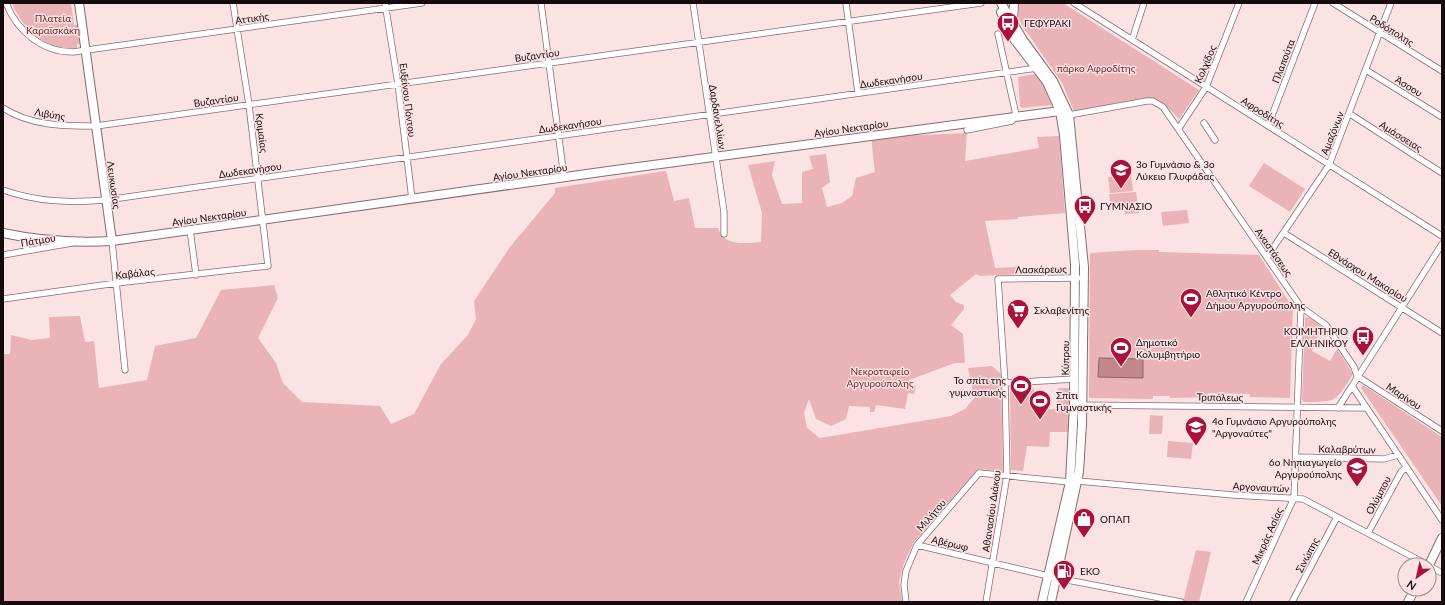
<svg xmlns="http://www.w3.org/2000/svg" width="1445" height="605" viewBox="0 0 1445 605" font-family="Lato,sans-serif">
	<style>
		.green { fill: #e9b3b7 }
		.water { fill: #c3878b; stroke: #8f6265 }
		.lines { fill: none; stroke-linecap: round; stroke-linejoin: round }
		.street-casing { stroke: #866c6e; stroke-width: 7 }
		.secondary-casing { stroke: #866c6e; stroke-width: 10 }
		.street { stroke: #fff; stroke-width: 5.5 }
		.secondary { stroke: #fff; stroke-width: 8 }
		.labels { text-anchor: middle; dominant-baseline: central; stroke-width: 3; stroke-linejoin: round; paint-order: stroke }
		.park-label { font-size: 10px; fill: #6e2530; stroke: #fbe3e4 }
		.street-label { font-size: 10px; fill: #150b0c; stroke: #fbe3e4 }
		.poi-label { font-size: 10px; fill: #150b0c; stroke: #fbe3e4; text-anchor: start }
	</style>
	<rect width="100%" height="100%" fill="#fbe3e4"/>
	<!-- green -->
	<path class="green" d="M12,3H71L74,25H78L80,44H77V48C47,51 23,30 12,3Z
		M1019,3H1063L1199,90L1179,119C1168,107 1161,100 1145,98L1074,111L1062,83L1022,25L1019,19Z
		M1036,74L1045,88L1052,105L1022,108L1020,106L1018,77Z
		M967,133L965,161L1039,148L1037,137L1059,136L1065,213L1018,217V219L985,221L995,268L1017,267L1018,274L980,276L976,274L950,295L956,302L964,305V309L951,325L963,334L965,363H955L909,380V384L916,386L914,394L908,393L905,409L876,405L874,412H870V407L849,406L846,419L831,426L816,419L809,399L804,413L807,428L820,438L951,416L965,409L974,398L968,368L992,366L1001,374L1003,471L978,469L914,542L904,563L899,582L902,602H3V354H10L11,335L32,340L50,338L49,317L80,316L85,342L94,341L99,388L147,380L155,346L196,338L221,290L274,285L278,298L258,338L276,363L283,383L302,402L380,406L391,424L414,414L441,364L468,335L476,319L474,301L510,247L555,193V188L666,171L674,201L689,198L695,228H718C725,247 744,243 761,242L762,213L748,165L775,161L772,175L782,204L802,203V172L813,169L809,156L826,154L830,182L822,188L827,207L842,203L852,196L856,178L875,172L871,137Z
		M1264,163L1305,189L1290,212L1249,186Z
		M1131,175L1133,191L1110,193L1108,177Z
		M1136,192L1139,213L1125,214L1124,202L1111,204L1109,194Z
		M1187,210L1189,223L1163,226L1161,212Z
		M1137,250H1159V252L1259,255L1293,308L1290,398L1250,397V394L1208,393V397L1170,398V396H1153V399L1089,398L1090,253Z
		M1305,317L1312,318L1325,330L1323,333L1319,334L1312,351L1330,361L1337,349L1353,374C1335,402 1338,402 1304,402L1302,400Z
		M1363,385L1442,437V506L1361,388Z
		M1058,388H1070L1069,432H1050L1049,447L1027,446L1023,471L1011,470L1010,390L1034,389V410L1057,409Z
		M1150,415L1163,416L1162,434H1149Z
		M1168,441L1193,443L1191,459L1167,457Z
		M1196,550L1211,552L1199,602H1183Z"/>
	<!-- water -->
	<path class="water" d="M1099,358L1143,359V378L1098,377Z"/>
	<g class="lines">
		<!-- street casing -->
		<g class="street-casing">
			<path id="street" d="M6,3C17,31 42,52 73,52L422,3
				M385,3L398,84L412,199
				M541,3L564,177
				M693,3L724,212V234
				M846,3L858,93
				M1074,3L1442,236
				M1333,3L1442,71
				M1132,40L1144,3
				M1366,70L1442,117
				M3,108C31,126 64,126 96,126L981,3
				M1350,114L1442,173
				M1069,115L1147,101H1153L1163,107L1301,307L1326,325L1354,367L1357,376
				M1204,123L1215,140
				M1268,126L1315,3
				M1179,128L1206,87L1239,3
				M967,130L1012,121L1016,115L998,34
				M3,190C37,202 70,203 106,200L1037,68
				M190,229L196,275
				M1284,233L1442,333
				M112,241L125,370
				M1442,244L1352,386L1442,520
				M26,251L27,238
				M3,255L72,243
				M1267,257L1329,165L1391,3
				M3,299L117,283L268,266L249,105L233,3
				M1357,376L1442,431
				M1005,383L1075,379
				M1074,405L1366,408
				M1338,408L1352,386
				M1296,457L1384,459L1398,455
				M1078,481L1233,495L1303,499L1428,565
				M1368,533L1401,472L1406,467
				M917,545L1057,578L1181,602
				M1429,566L1442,573
				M906,602L904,585L906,571L917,545L979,473L1070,482
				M986,602L1007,475L1005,383L998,279L1078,278
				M1246,602L1294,498L1301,307
				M1292,602L1337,517"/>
		</g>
		<!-- secondary casing -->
		<g class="secondary-casing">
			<path id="secondary" d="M79,3L112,241
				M1001,3L1023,40L1053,81L1069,115L1084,267L1082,424L1079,472L1051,602
				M1001,12L1014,39L1047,82L1060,111L1064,135L1075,264L1074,405L1070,482L1042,602
				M1013,22L1014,3
				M3,233C40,241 75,243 112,241L608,171L1060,111
				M1429,565L1442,538
				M1408,602L1415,589"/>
		</g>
		<!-- street -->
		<use href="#street" class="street"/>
		<!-- secondary -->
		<use href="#secondary" class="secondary"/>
	</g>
	<!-- icons -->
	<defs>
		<g id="bus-pin" transform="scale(1.15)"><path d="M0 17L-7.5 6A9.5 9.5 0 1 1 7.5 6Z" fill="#a9123b" stroke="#fbe3e4"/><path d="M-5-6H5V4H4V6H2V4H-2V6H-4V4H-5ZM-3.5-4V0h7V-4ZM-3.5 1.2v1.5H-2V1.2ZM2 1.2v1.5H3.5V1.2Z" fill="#fff"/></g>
		<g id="school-pin" transform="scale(1.15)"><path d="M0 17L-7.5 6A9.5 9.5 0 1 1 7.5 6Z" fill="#a9123b" stroke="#fbe3e4"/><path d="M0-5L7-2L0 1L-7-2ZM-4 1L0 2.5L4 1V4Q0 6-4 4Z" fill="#fff"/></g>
		<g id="stadium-pin" transform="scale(1.15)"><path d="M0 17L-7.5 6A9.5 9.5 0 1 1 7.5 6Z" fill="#a9123b" stroke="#fbe3e4"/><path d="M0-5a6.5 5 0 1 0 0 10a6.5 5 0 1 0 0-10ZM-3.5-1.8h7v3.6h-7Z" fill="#fff"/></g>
		<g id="supermarket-pin" transform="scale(1.15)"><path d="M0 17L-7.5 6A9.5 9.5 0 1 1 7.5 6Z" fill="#a9123b" stroke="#fbe3e4"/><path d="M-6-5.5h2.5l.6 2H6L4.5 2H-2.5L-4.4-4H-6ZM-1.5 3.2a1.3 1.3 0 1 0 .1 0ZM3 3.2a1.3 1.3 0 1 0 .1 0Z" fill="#fff"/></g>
		<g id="shop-pin" transform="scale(1.15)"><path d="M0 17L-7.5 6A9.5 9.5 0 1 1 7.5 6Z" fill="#a9123b" stroke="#fbe3e4"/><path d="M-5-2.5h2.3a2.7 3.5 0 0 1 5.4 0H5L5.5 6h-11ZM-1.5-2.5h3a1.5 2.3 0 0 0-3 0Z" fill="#fff"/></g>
		<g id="fuel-pin" transform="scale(1.15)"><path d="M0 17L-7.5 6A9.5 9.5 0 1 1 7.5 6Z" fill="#a9123b" stroke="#fbe3e4"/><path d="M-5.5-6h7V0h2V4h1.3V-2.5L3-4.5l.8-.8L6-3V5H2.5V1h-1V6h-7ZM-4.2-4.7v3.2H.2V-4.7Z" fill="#fff"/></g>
	</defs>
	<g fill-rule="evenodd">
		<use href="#bus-pin" x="1008" y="23"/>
		<use href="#school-pin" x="1121" y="170"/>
		<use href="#bus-pin" x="1085" y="206"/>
		<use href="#stadium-pin" x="1191" y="299"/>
		<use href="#supermarket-pin" x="1018" y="310"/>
		<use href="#bus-pin" x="1363" y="337"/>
		<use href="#stadium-pin" x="1121" y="348"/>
		<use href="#stadium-pin" x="1021" y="386"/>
		<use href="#stadium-pin" x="1040" y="401"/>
		<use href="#school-pin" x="1196" y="427"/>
		<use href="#school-pin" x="1357" y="468"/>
		<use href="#shop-pin" x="1084" y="519"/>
		<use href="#fuel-pin" x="1064" y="571"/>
	</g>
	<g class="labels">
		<!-- park labels -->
		<g class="park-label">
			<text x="53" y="18">Πλατεία<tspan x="53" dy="12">Καραϊσκάκη</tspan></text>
			<text x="1096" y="68">πάρκο Αφροδίτης</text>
			<text x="880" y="371">Νεκροταφείο<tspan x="880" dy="12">Αργυρούπολης</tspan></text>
		</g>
		<!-- street labels -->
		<g class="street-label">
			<text transform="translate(252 18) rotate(-8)">Αττικής</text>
			<text transform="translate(1392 30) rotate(32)">Ροδόπολης</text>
			<text transform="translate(537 55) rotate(-8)">Βυζαντίου</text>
			<text transform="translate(1283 61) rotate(-69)">Πλαπούτα</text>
			<text transform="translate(1205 64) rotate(-67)">Κολχίδος</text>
			<text transform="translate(891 80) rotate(-8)">Δωδεκανήσου</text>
			<text transform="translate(1409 86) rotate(32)">Άσσου</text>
			<text transform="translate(216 100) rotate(-8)">Βυζαντίου</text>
			<text transform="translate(408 100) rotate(83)">Ευξείνου Πόντου</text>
			<text transform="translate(1263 112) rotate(32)">Αφροδίτης</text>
			<text transform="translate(50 114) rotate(10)">Λιβύης</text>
			<text transform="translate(718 117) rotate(81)">Δαρδανελλίων</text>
			<text transform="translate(570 125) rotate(-8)">Δωδεκανήσου</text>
			<text transform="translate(851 128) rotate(-8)">Αγίου Νεκταρίου</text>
			<text transform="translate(262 133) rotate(83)">Κριμαίας</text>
			<text transform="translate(1332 133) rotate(-68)">Αμαζόνων</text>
			<text transform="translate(1401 136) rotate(32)">Αμάσσειας</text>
			<text transform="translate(250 170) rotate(-8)">Δωδεκανήσου</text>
			<text transform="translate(530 172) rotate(-8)">Αγίου Νεκταρίου</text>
			<text transform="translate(114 185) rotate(82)">Λευκωσίας</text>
			<text transform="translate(209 217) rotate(-8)">Αγίου Νεκταρίου</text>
			<text transform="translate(38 240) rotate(-9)">Πάτμου</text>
			<text transform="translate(1274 252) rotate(55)">Αναστάσεως</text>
			<text transform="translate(1041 269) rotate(-1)">Λασκάρεως</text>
			<text transform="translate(135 273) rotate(-6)">Καβάλας</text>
			<text transform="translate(1368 275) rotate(32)">Εθνάρχου Μακαρίου</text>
			<text transform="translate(1065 358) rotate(-89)">Κύπρου</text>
			<text transform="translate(1404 396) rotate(33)">Μαρίνου</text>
			<text transform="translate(1220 397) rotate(1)">Τριπόλεως</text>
			<text transform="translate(1347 449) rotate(1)">Καλαβρύτων</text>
			<text transform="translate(1261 487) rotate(3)">Αργοναυτών</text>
			<text transform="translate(1378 495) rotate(-62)">Ολύμπου</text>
			<text transform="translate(991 511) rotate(-82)">Αθανασίου Διάκου</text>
			<text transform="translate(931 515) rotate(-49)">Μιλήτου</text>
			<text transform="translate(1267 536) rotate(-66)">Μικράς Ασίας</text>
			<text transform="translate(950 543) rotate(13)">Αβέρωφ</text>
			<text transform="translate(1307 555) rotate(-62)">Σινώπης</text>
		</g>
		<!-- poi labels -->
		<g class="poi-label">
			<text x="1024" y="23">ΓΕΦΥΡΑΚΙ</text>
			<text x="1136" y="164">3ο Γυμνάσιο &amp; 3ο<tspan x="1136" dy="12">Λύκειο Γλυφάδας</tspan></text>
			<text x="1100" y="206">ΓΥΜΝΑΣΙΟ</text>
			<text x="1206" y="293">Αθλητικό Κέντρο<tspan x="1206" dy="12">Δήμου Αργυρούπολης</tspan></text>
			<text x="1034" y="310">Σκλαβενίτης</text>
			<text x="1348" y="331" text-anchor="end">ΚΟΙΜΗΤΗΡΙΟ<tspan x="1348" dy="12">ΕΛΛΗΝΙΚΟΥ</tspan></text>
			<text x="1136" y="342">Δημοτικό<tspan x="1136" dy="12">Κολυμβητήριο</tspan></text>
			<text x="1006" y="380" text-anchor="end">Το σπίτι της<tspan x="1006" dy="12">γυμναστικής</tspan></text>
			<text x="1056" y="395">Σπίτι<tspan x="1056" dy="12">Γυμναστικής</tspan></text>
			<text x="1212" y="421">4ο Γυμνάσιο Αργυρούπολης<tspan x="1212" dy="12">"Αργοναύτες"</tspan></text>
			<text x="1342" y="462" text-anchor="end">6ο Νηπιαγωγείο<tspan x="1342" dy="12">Αργυρούπολης</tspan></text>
			<text x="1100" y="519">ΟΠΑΠ</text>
			<text x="1080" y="571">ΕΚΟ</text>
		</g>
	</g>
	<!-- border -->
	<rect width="1445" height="605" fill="none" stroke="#150b0c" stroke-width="8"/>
	<!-- north arrow -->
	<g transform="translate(1417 577) rotate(214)"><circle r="19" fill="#fbe3e4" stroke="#9f8d8e"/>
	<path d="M0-3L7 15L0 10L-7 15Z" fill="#a9123b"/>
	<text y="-6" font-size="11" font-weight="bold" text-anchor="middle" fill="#150b0c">N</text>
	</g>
</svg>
